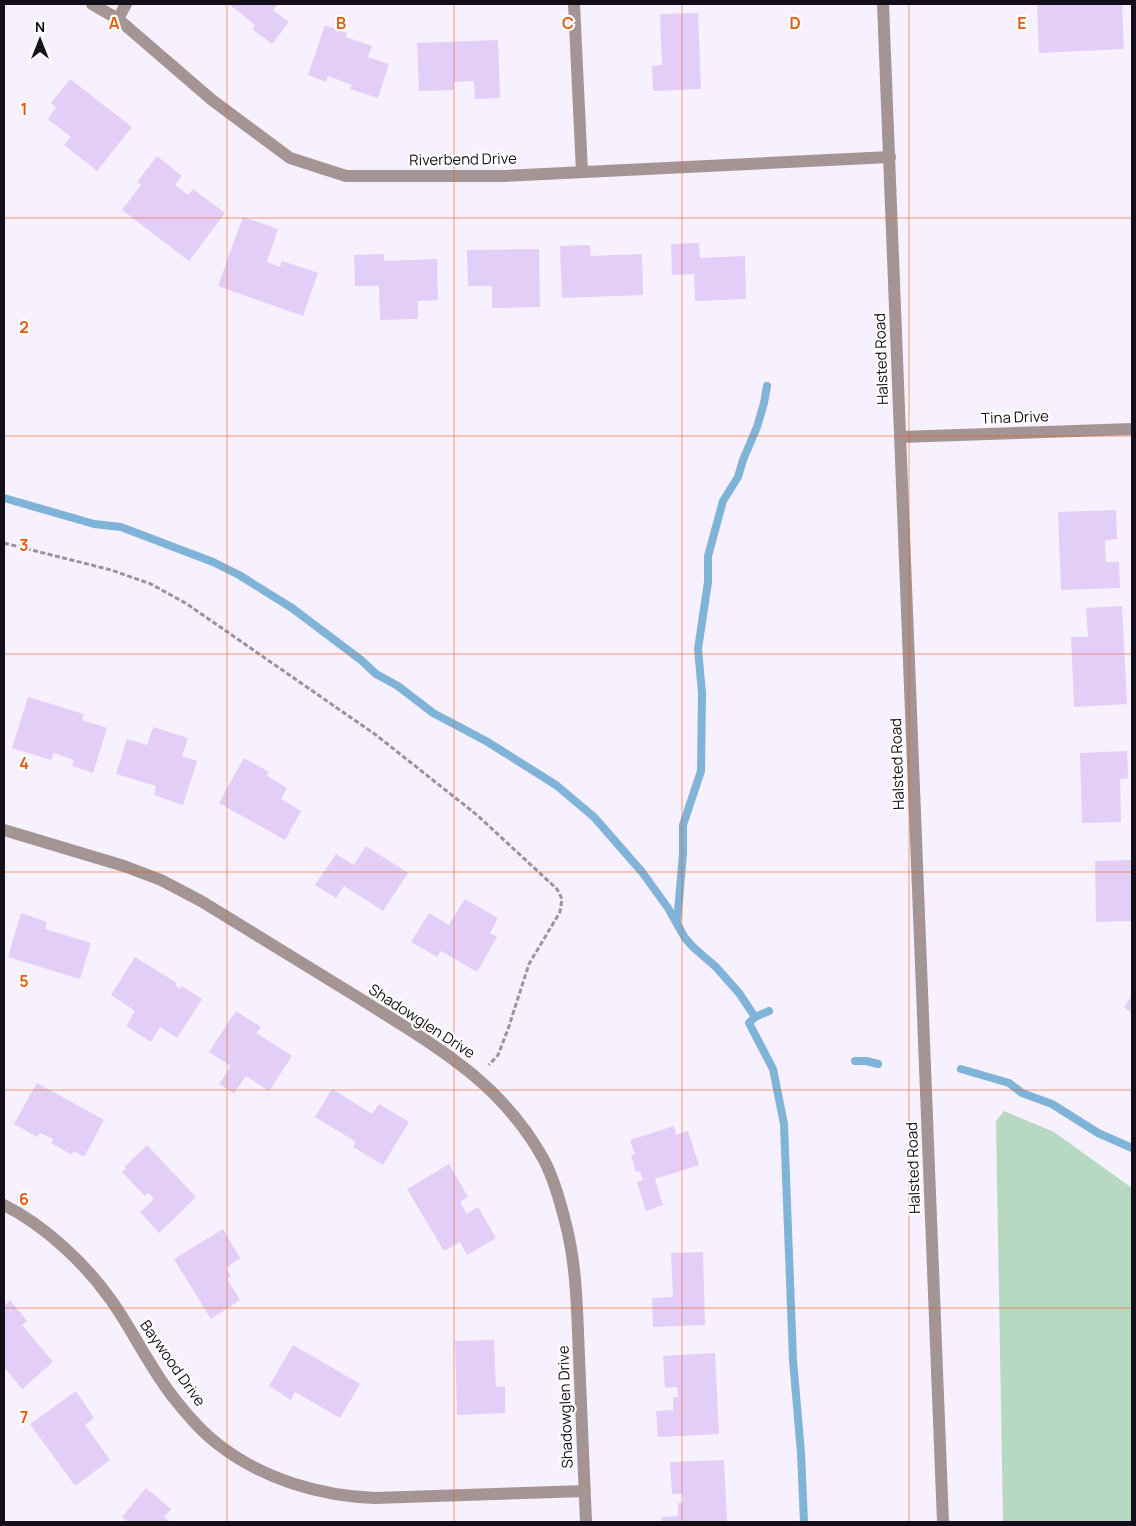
<svg xmlns="http://www.w3.org/2000/svg" width="1136" height="1526" viewBox="0 0 1136 1526" font-family="Manrope,sans-serif">
	<style>
		.green { fill: #b7d9c2 }
		.lines { fill: none; stroke-linecap: round; stroke-linejoin: round }
		.stream { stroke: #80b3d8; stroke-width: 8 }
		.building { fill: #e3cef8 }
		.path { stroke: #9a93a0; stroke-width: 3; stroke-dasharray: 5 2.5; stroke-linecap: butt }
		.minor { stroke: #a59494; stroke-width: 12 }
		.tertiary { stroke: #a59494; stroke-width: 12 }
		.grid { fill: none; stroke: #e8590c; stroke-width: 1; stroke-opacity: 0.55 }
		.labels { text-anchor: middle; dominant-baseline: central; stroke-width: 4.5; stroke-linejoin: round; paint-order: stroke }
		.street-label { font-size: 15px; fill: #130e19; stroke: #fff }
		.grid-label { font-size: 16px; text-anchor: middle; font-weight: bold; fill: #e8590c; stroke: #fff; stroke-width: 4.5; stroke-linejoin: round; paint-order: stroke }
	</style>
	<rect width="100%" height="100%" fill="#f7f0fe"/>
	<!-- green -->
	<path class="green" d="M1004,1111L1054,1132L1132,1188V1522H1003L996,1121Z"/>
	<g class="lines">
		<!-- stream -->
		<path class="stream" d="M4,498L94,524L121,527L213,562L239,575L292,608L361,660L376,674L398,686L433,713L486,741L556,785L594,817L642,872L668,908L685,938L693,947L716,967L739,993L755,1017
			M677,923L683,854V825L701,771L702,693L698,649L708,582V556L723,501L738,477L743,460L757,427L764,403L767,386
			M769,1011L755,1017L749,1023L773,1069L784,1124L793,1360L801,1453L804,1522
			M855,1061H866L878,1064
			M961,1069L1009,1083L1022,1093L1052,1104L1098,1133L1132,1148"/>
	</g>
	<!-- building -->
	<path class="building" d="M229,4H278L273,10L289,22L272,44L252,29L255,25Z
		M1037,4H1122L1124,49L1039,53Z
		M698,13L701,89L653,91L652,66L662,65L660,14Z
		M325,25L347,33L346,37L372,46L368,57L389,64L378,98L350,89L352,85L328,76L326,82L308,75Z
		M498,40L500,98L475,99L474,81L454,82V90L419,91L417,43Z
		M70,79L132,127L97,171L64,145L71,137L48,119L56,107L51,103Z
		M157,156L182,176L175,185L188,195L193,189L225,213L189,261L122,210L141,185L137,182Z
		M243,217L278,229L267,262L280,267L282,261L318,273L303,316L218,286Z
		M699,243L700,258L745,256L746,299L695,301L694,274L672,275L671,244Z
		M590,245L591,256L642,254L643,295L562,298L560,246Z
		M539,249L540,307L492,308V286H468L467,250Z
		M384,254V261L437,259L438,300L418,301V319L380,320L379,286H355L354,255Z
		M1116,510L1117,539L1105,540L1106,562H1119L1120,588L1061,590L1058,512Z
		M1122,606L1127,704L1074,707L1071,637H1088L1086,608Z
		M28,697L84,714L82,720L107,728L93,773L72,766L74,760L54,753L51,760L12,748Z
		M153,727L188,738L182,756L197,761L183,805L154,795L156,786L116,774L127,739L147,745Z
		M1127,751L1128,778L1120,779L1121,822L1082,823L1080,753Z
		M244,758L269,772L266,775L287,788L281,799L301,811L285,840L219,803Z
		M366,846L408,873L383,911L344,886L336,898L315,885L336,854L354,865Z
		M1132,860V921L1096,922L1095,861Z
		M465,899L498,918L490,933L497,937L477,972L441,951L437,957L411,942L429,913L449,925Z
		M21,913L47,922L45,929L91,943L80,979L8,957Z
		M135,957L177,983L175,985L180,989L182,986L202,999L177,1038L160,1027L151,1042L126,1026L135,1011L111,995Z
		M1132,996V1013L1124,1007Z
		M236,1011L261,1027L256,1033L292,1056L269,1091L246,1076L234,1093L219,1084L231,1066L209,1052Z
		M37,1083L104,1120L84,1157L74,1151L72,1155L51,1143L53,1139L40,1133L37,1137L14,1124Z
		M332,1089L372,1114L379,1104L409,1122L383,1165L353,1147L356,1142L315,1117Z
		M674,1126L676,1135L688,1131L699,1165L655,1179L663,1205L646,1211L637,1182L643,1180L640,1171L636,1172L631,1155H635L630,1140Z
		M147,1145L196,1197L159,1233L140,1212L154,1199L149,1193L145,1196L122,1172L126,1169L124,1167Z
		M449,1164L468,1197L460,1202L467,1214L478,1207L496,1238L467,1255L460,1242L444,1251L407,1189Z
		M223,1229L240,1258L226,1268L231,1276L227,1279L240,1300L211,1319L174,1259Z
		M703,1252L705,1325L653,1327L652,1298L673,1297L671,1253Z
		M10,1300L27,1321L22,1325L53,1362L22,1389L4,1367V1306Z
		M494,1340L496,1387L505,1386V1413L457,1415L455,1341Z
		M293,1345L360,1384L340,1418L295,1392L291,1400L269,1386Z
		M715,1353L719,1434L658,1437L656,1411L673,1410V1397H678L677,1387L665,1388L663,1356Z
		M76,1391L94,1418L85,1425L110,1460L75,1486L30,1424Z
		M724,1460L727,1522H662V1517L678,1516V1503H683V1494H672L670,1462Z
		M146,1488L171,1509L164,1517L170,1522H128L122,1517Z"/>
	<g class="lines">
		<!-- path -->
		<path class="path" d="M4,543L111,570L151,584L187,604L376,735L477,815L557,889L562,899L560,912L529,964L508,1029L498,1055L489,1065"/>
		<!-- minor -->
		<path class="minor" d="M92,4L118,19L212,100L290,158L346,176H504L890,157
			M574,4L582,172
			M118,19L126,4
			M900,437L1132,429
			M4,830L124,866L161,880L201,901C254,933 306,966 359,998C433,1045 500,1080 544,1160C554,1179 560,1201 565,1221C577,1265 577,1312 579,1357C581,1412 584,1467 586,1522
			M4,1205C44,1225 85,1263 111,1300C134,1332 151,1371 177,1402C189,1417 203,1433 219,1445C263,1479 320,1496 375,1498L585,1491"/>
		<!-- tertiary -->
		<path class="tertiary" d="M883,4L943,1522"/>
	</g>
	<!-- grid -->
	<path class="grid" d="M227,4V1522M454,4V1522M682,4V1522M909,4V1522M4,218H1132M4,436H1132M4,654H1132M4,872H1132M4,1090H1132M4,1308H1132"/>
	<g class="labels">
		<!-- street labels -->
		<g class="street-label">
			<text transform="translate(463 159) rotate(-1)">Riverbend Drive</text>
			<text transform="translate(881 359) rotate(-92)">Halsted Road</text>
			<text transform="translate(1015 417) rotate(-2)">Tina Drive</text>
			<text transform="translate(897 764) rotate(-92)">Halsted Road</text>
			<text transform="translate(422 1021) rotate(33)">Shadowglen Drive</text>
			<text transform="translate(913 1168) rotate(-92)">Halsted Road</text>
			<text transform="translate(173 1363) rotate(55)">Baywood Drive</text>
			<text transform="translate(565 1407) rotate(-92)">Shadowglen Drive</text>
		</g>
	</g>
	<g class="grid-label">
		<text x="114" y="29">A</text>
		<text x="341" y="29">B</text>
		<text x="568" y="29">C</text>
		<text x="795" y="29">D</text>
		<text x="1022" y="29">E</text>
		<text x="24" y="115">1</text>
		<text x="24" y="333">2</text>
		<text x="24" y="551">3</text>
		<text x="24" y="769">4</text>
		<text x="24" y="987">5</text>
		<text x="24" y="1205">6</text>
		<text x="24" y="1423">7</text>
	</g>
	<!-- border -->
	<rect width="1136" height="1526" fill="none" stroke="#130e19" stroke-width="10"/>
	<!-- north arrow -->
	<g transform="translate(40 40)" stroke="#ffffff" stroke-width="4" paint-order="stroke">
	<path d="M0-4L9 19L0 12L-9 19Z" fill="#130e19"/>
	<text y="-8" font-size="14" font-weight="bold" text-anchor="middle" fill="#130e19">N</text>
	</g>
</svg>
